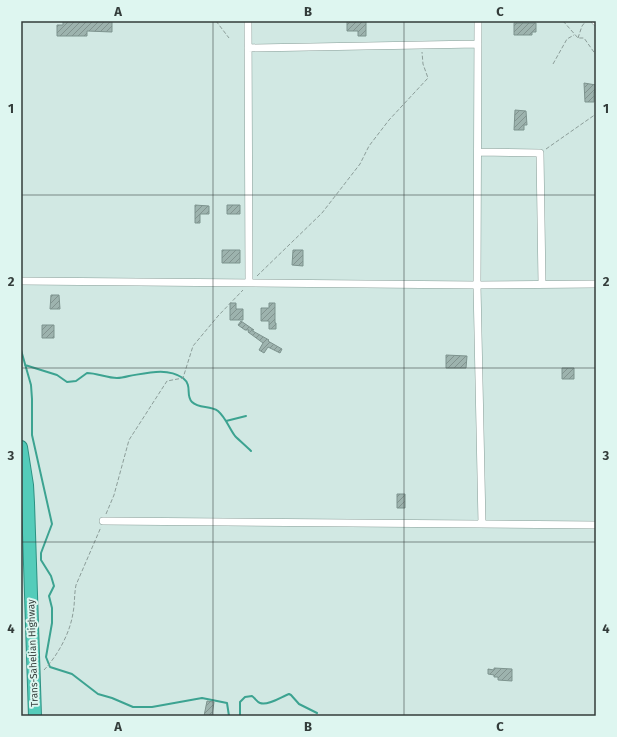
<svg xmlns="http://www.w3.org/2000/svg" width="617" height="737" viewBox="0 0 617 737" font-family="'Fira Sans',sans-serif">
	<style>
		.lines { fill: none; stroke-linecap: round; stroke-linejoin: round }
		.stream { stroke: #3ca391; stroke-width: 2 }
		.building { fill: url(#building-hatch); stroke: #7d938e }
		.minor-casing { stroke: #879d97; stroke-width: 8 }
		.trunk-casing { stroke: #2c9182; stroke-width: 14 }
		.path { stroke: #8c9d99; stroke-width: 1; stroke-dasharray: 4 2; stroke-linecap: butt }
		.minor { stroke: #fff; stroke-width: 7 }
		.trunk { stroke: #54ccba; stroke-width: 12 }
		.grid { fill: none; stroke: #333c3a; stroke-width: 1; stroke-opacity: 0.55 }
		.labels { text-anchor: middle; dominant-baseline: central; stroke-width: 4; stroke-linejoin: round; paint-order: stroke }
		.street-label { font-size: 10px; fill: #333c3a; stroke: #def6f0 }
		.neatline { fill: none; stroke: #333c3a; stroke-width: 1.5 }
		.grid-label { font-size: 13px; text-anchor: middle; font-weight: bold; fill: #333c3a }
	</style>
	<defs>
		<pattern id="building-hatch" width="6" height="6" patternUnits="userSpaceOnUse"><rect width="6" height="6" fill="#9db3ae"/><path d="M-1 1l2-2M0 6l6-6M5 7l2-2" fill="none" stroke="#81938f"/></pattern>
	</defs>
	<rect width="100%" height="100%" fill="#d1e8e3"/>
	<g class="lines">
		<!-- stream -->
		<path class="stream" d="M21,350L31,385L32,399V435L52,524L41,553V560L51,576L54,586L49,596L52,608V623L46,657L50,667L72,674L98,694L112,698L133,707H152L202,698L227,703L229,716
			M25,365L57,375L67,382L76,381L87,373C97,373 107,378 117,378C121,378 125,377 129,376C147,373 167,367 183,378C193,386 185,395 192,402C199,409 210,405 218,411C226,418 229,428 235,436C240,441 246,446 251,451
			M226,421L246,416
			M240,716V702L245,697L252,696C255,698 257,702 260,703C268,706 281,697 289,694L291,695L299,704L317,713"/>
	</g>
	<!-- building -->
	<path class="building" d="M63,21H112V32L87,31V36H57V25H63Z
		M347,21H366V36H358V31H347Z
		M514,23H536V32H532V35H514Z
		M584,83L596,85V92H594V102H585Z
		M515,110L526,111L527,125H524V130H514Z
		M195,205L209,206V214H200V223H195Z
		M227,205H240V214H227Z
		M222,250H240V263H222Z
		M293,250H303V266L292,265Z
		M51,295H59L60,309H50Z
		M230,303H236V309H243V320H230Z
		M269,303H275V323H276V329H269V321H261V308H269Z
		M241,321L254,330H251L269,340L268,341L282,349L280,353L268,347L264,353L259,350L263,343L248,332L249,330H245L238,325Z
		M42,325H54V338H42Z
		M446,355L467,356L466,368H446Z
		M562,368H574V379H562Z
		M397,494H405V508H397Z
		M494,668L512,669V681L498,680V677H494V675L488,674V669L494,670Z
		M207,701L214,702L212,716H204Z"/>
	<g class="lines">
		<!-- minor casing -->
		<g class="minor-casing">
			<path id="minor" d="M248,21L249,283
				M478,21L477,285L482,524
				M595,21L596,22
				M248,48L478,44
				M478,152L540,153L542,284
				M21,281L477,285L596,284
				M103,521L596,525"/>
		</g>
		<!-- trunk casing -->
		<g class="trunk-casing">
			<path id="trunk" d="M21,447L27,485L28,503L35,716"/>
		</g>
		<!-- path -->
		<path class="path" d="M216,21L229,38
			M563,21L578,38H584L596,55
			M578,38L582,26L586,21
			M553,64L567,39L574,35
			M546,149L596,114
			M257,276L322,213L360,164L369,146L389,120L428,78L423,64L422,52
			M106,514L114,495L129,440L167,381L183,378L193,346L218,316L243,290
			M44,670C58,655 70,633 73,613C75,603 74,595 76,585L101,527"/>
		<!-- minor -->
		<use href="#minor" class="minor"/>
		<!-- trunk -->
		<use href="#trunk" class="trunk"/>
	</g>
	<!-- grid -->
	<path class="grid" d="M213,21V716M404,21V716M21,195H596M21,368H596M21,542H596"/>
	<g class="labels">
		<!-- street labels -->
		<g class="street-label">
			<text transform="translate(33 653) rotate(-92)">Trans-Sahelian Highway</text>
		</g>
	</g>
	<!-- border -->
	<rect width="617" height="737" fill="none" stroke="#def6f0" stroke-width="44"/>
	<rect x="22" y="22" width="573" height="693" class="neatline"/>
	<g class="grid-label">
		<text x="118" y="16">A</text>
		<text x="308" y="16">B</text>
		<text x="500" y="16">C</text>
		<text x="11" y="113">1</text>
		<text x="606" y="113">1</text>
		<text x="11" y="286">2</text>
		<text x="606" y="286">2</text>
		<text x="11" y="460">3</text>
		<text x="606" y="460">3</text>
		<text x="11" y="633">4</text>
		<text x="606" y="633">4</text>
		<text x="118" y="731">A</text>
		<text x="308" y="731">B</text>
		<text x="500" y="731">C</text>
	</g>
</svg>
